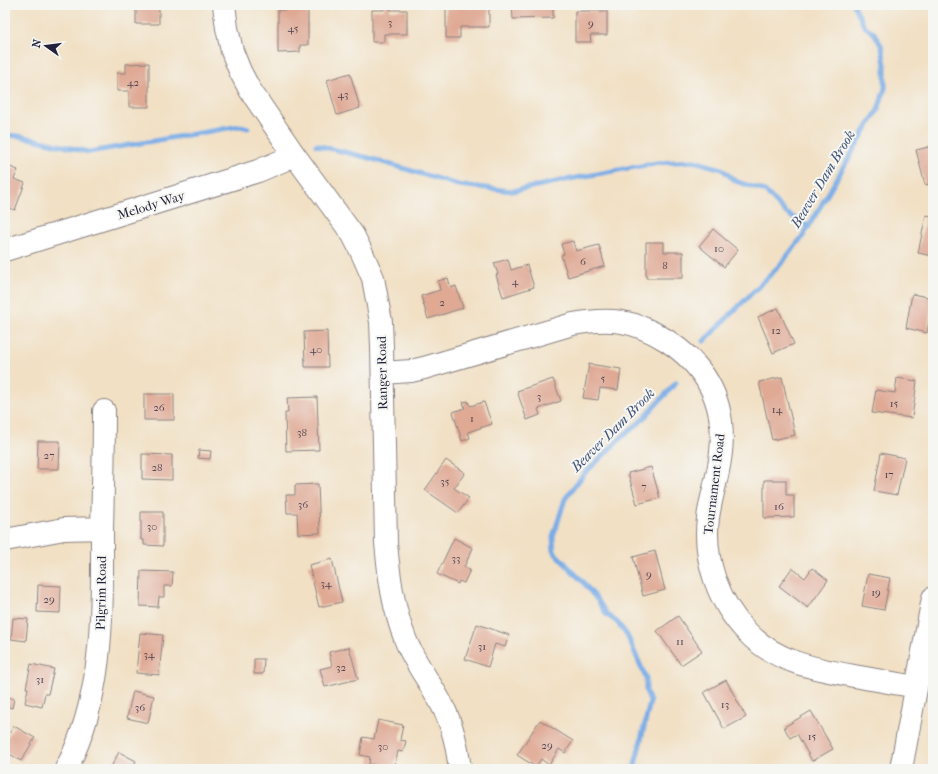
<svg xmlns="http://www.w3.org/2000/svg" width="938" height="774" viewBox="0 0 938 774" font-family="'IM FELL French Canon',serif">
	<style>
		.lines { fill: none; stroke-linecap: round; stroke-linejoin: round }
		.stream { stroke: #79ace6; stroke-width: 5 }
		.building { fill: #dfa994 }
		.minor-casing { stroke: #8a8180; stroke-width: 24 }
		.minor { stroke: #fff; stroke-width: 22 }
		.labels { text-anchor: middle; dominant-baseline: central; stroke-width: 4; stroke-linejoin: round; paint-order: stroke }
		.number-label { font-size: 11px; fill: #514451 }
		.street-label { font-size: 13px; fill: #22223b; stroke: #f6f6f2 }
		.water-label { font-size: 14px; font-style: italic; fill: #405277; stroke: #f6f6f2 }
	</style>
	<rect width="100%" height="100%" fill="#f6f6f2"/>
	<filter id="ink" filterUnits="userSpaceOnUse"><feTurbulence type="fractalNoise" baseFrequency=".025" numOctaves="2"/><feDisplacementMap in="SourceGraphic" scale="8" xChannelSelector="R" yChannelSelector="G"/><feConvolveMatrix kernelMatrix="1 2 1 2 8 2 1 2 1" color-interpolation-filters="sRGB"/></filter>
	<filter id="wash" filterUnits="userSpaceOnUse"><feTurbulence type="fractalNoise" baseFrequency=".012" numOctaves="4" result="noise"/><feDisplacementMap in="SourceGraphic" scale="16" xChannelSelector="R" yChannelSelector="G"/><feGaussianBlur stdDeviation="0.9" result="paint"/><feColorMatrix in="noise" values="0 0 0 0 0 0 0 0 0 0 0 0 0 0 0 0 0 1.4 0 .05"/><feComposite in="paint" operator="in"/></filter>
	<g filter="url(#wash)">
		<rect width="100%" height="100%" fill="#f1e0c4"/>
		<g class="lines">
			<!-- stream -->
			<path class="stream" d="M5,135L19,136L89,152L240,126L248,128
				M316,145L369,158L458,185L513,191L575,178L657,163L694,161L722,169L735,181L765,191L786,213L809,227
				M704,341L780,265L803,236L863,134L878,110L885,88V65L882,47L874,33L864,26L854,5
				M634,769L650,702L646,691V678L627,635L617,622L607,615L599,602L582,581L554,552L553,537L565,499L583,475L622,437L640,422L676,383"/>
		</g>
		<g id="blocks">
			<!-- building -->
			<path class="building" d="M136,5H159V24H136Z
				M288,5H299L300,10H308V45H300V52L278,53V10H288Z
				M384,5H390V10H407V34H384V42H372V10H384Z
				M446,5H489V27H460V38H446Z
				M512,5H553V18L513,19Z
				M575,11H607V35H590L591,42H575Z
				M149,63V107H129V91H117V73H126V64Z
				M350,73L360,108L337,115L327,80Z
				M933,146V183L925,185L916,150Z
				M5,165L18,170L14,179L25,183L15,210L5,207Z
				M926,215L933,216V256L918,253Z
				M713,229L738,250L724,267L699,246Z
				M573,241L576,251L599,245L605,266L568,277L561,255L564,254L561,244Z
				M646,242H664V252H683V278H646Z
				M508,259L511,270L527,265L534,287L503,297L496,275L498,274L494,263Z
				M448,278L451,288L456,286L463,308L428,319L421,296L440,290L438,281Z
				M912,294L933,298L927,333L906,328Z
				M778,308L794,344L773,353L758,317Z
				M327,331L328,367H305L304,332Z
				M589,364L621,369L618,390L600,388L598,400L583,398Z
				M782,377L795,435L772,440L759,382Z
				M897,378L917,381L912,418L872,413L876,390L895,393Z
				M553,379L561,401L538,409L540,415L527,420L517,391Z
				M144,394H174V420H144Z
				M317,397L319,450L286,451L285,413H288L287,398Z
				M468,401L470,406L484,402L492,424L468,432L470,438L462,441L453,412L465,408L463,402Z
				M38,441H60L59,469H37Z
				M199,450L211,451L210,459L198,458Z
				M881,453L905,458L897,495L874,491Z
				M142,454L172,455V480L142,479Z
				M446,460L465,473L454,488L469,498L458,513L425,490Z
				M651,467L660,498L637,504L628,473Z
				M764,480H786V495H794V517L764,518Z
				M318,484L320,533L298,534L297,513H287L286,495H295V485Z
				M141,512H163V546L144,545V540H141Z
				M454,538L473,548L464,567L470,570L464,583L459,581L458,584L437,574Z
				M655,551L665,590L643,596L633,557Z
				M332,559L342,602L319,607L309,565Z
				M792,568L805,578L812,568L828,580L808,608L779,586Z
				M141,571L173,572L172,586H164V597H159L158,607L140,606Z
				M868,574L890,578L884,610L862,606Z
				M38,585L61,586L60,613L37,612Z
				M678,616L702,651L681,665L657,631Z
				M13,618L28,619L26,641L11,639Z
				M477,624L509,635L505,647L495,644L488,667L465,659Z
				M140,633L163,635L159,675L136,673Z
				M349,647L358,679L325,687L320,669L332,666L329,652Z
				M254,659H264L263,674H254Z
				M31,664L54,669L48,694H45L42,707L25,703L28,688H26Z
				M726,680L746,717L724,729L704,692Z
				M133,691L154,696L148,723L127,718Z
				M5,696L14,699L12,708L5,706Z
				M811,711L833,749L812,761L797,734L790,738L784,727Z
				M378,720L403,725L400,740L406,741L403,752L398,751L394,769L369,764L370,757L360,755L363,737L374,739Z
				M540,720L573,741L565,753L559,749L549,765L541,759L536,767L517,755Z
				M14,726L35,738L21,761L5,751V741Z
				M119,752L136,761L132,769H110Z"/>
		</g>
	</g>
	<g filter="url(#ink)">
		<use href="#blocks" fill-opacity="0" stroke="#8a8180" stroke-width="1"/>
		<g class="lines">
			<!-- minor casing -->
			<g class="minor-casing">
				<path id="minor" d="M224,5L227,28L232,51L240,71L250,90L293,153L353,235L362,253L373,278L381,322L382,347L386,543C389,576 393,609 406,641C415,664 431,683 442,705C453,725 457,747 460,769
					M5,250L258,171L284,160L293,153
					M383,373L411,371L424,368L573,324C610,317 634,320 666,340C714,371 730,415 718,471C715,486 710,502 708,518C703,559 718,602 747,632C775,662 815,669 854,676C875,680 895,683 916,687
					M5,540L64,529L102,528
					M66,769C105,695 102,610 102,529C103,490 104,450 104,411
					M901,769L933,598"/>
			</g>
			<!-- minor -->
			<use href="#minor" class="minor"/>
		</g>
	</g>
	<g class="labels">
		<!-- number labels -->
		<g class="number-label">
			<text x="390" y="22">3</text>
			<text x="591" y="23">9</text>
			<text x="293" y="28">45</text>
			<text x="133" y="82">42</text>
			<text x="343" y="94">43</text>
			<text x="719" y="248">10</text>
			<text x="583" y="261">6</text>
			<text x="665" y="265">8</text>
			<text x="515" y="281">4</text>
			<text x="442" y="302">2</text>
			<text x="776" y="330">12</text>
			<text x="316" y="349">40</text>
			<text x="603" y="378">5</text>
			<text x="539" y="396">3</text>
			<text x="894" y="403">15</text>
			<text x="159" y="407">26</text>
			<text x="777" y="409">14</text>
			<text x="472" y="418">1</text>
			<text x="302" y="432">38</text>
			<text x="49" y="455">27</text>
			<text x="157" y="467">28</text>
			<text x="889" y="474">17</text>
			<text x="445" y="481">35</text>
			<text x="644" y="486">7</text>
			<text x="303" y="504">36</text>
			<text x="779" y="506">16</text>
			<text x="152" y="526">30</text>
			<text x="456" y="558">33</text>
			<text x="649" y="574">9</text>
			<text x="326" y="583">34</text>
			<text x="876" y="592">19</text>
			<text x="49" y="599">29</text>
			<text x="680" y="641">11</text>
			<text x="482" y="646">31</text>
			<text x="149" y="654">34</text>
			<text x="341" y="667">32</text>
			<text x="40" y="679">31</text>
			<text x="725" y="704">13</text>
			<text x="140" y="707">36</text>
			<text x="812" y="736">15</text>
			<text x="547" y="745">29</text>
			<text x="383" y="746">30</text>
		</g>
		<!-- street labels -->
		<g class="street-label">
			<text transform="translate(151 205) rotate(-17)">Melody Way</text>
			<text transform="translate(382 373) rotate(-91)">Ranger Road</text>
			<text transform="translate(714 484) rotate(-83)">Tournament Road</text>
			<text transform="translate(101 593) rotate(-89)">Pilgrim Road</text>
		</g>
		<!-- water labels -->
		<g class="water-label">
			<text transform="translate(823 179) rotate(-59)">Beaver Dam Brook</text>
			<text transform="translate(613 430) rotate(-45)">Beaver Dam Brook</text>
		</g>
	</g>
	<!-- margin -->
	<rect width="938" height="774" fill="none" stroke="#f6f6f2" stroke-width="20"/>
	<!-- north arrow -->
	<g transform="translate(46 46) rotate(284)" stroke="#f6f6f2" stroke-width="3" paint-order="stroke">
	<path d="M0-3L7 15L0 10L-7 15Z" fill="#22223b"/>
	<text y="-6" font-size="11" font-weight="bold" text-anchor="middle" fill="#22223b">N</text>
	</g>
</svg>
